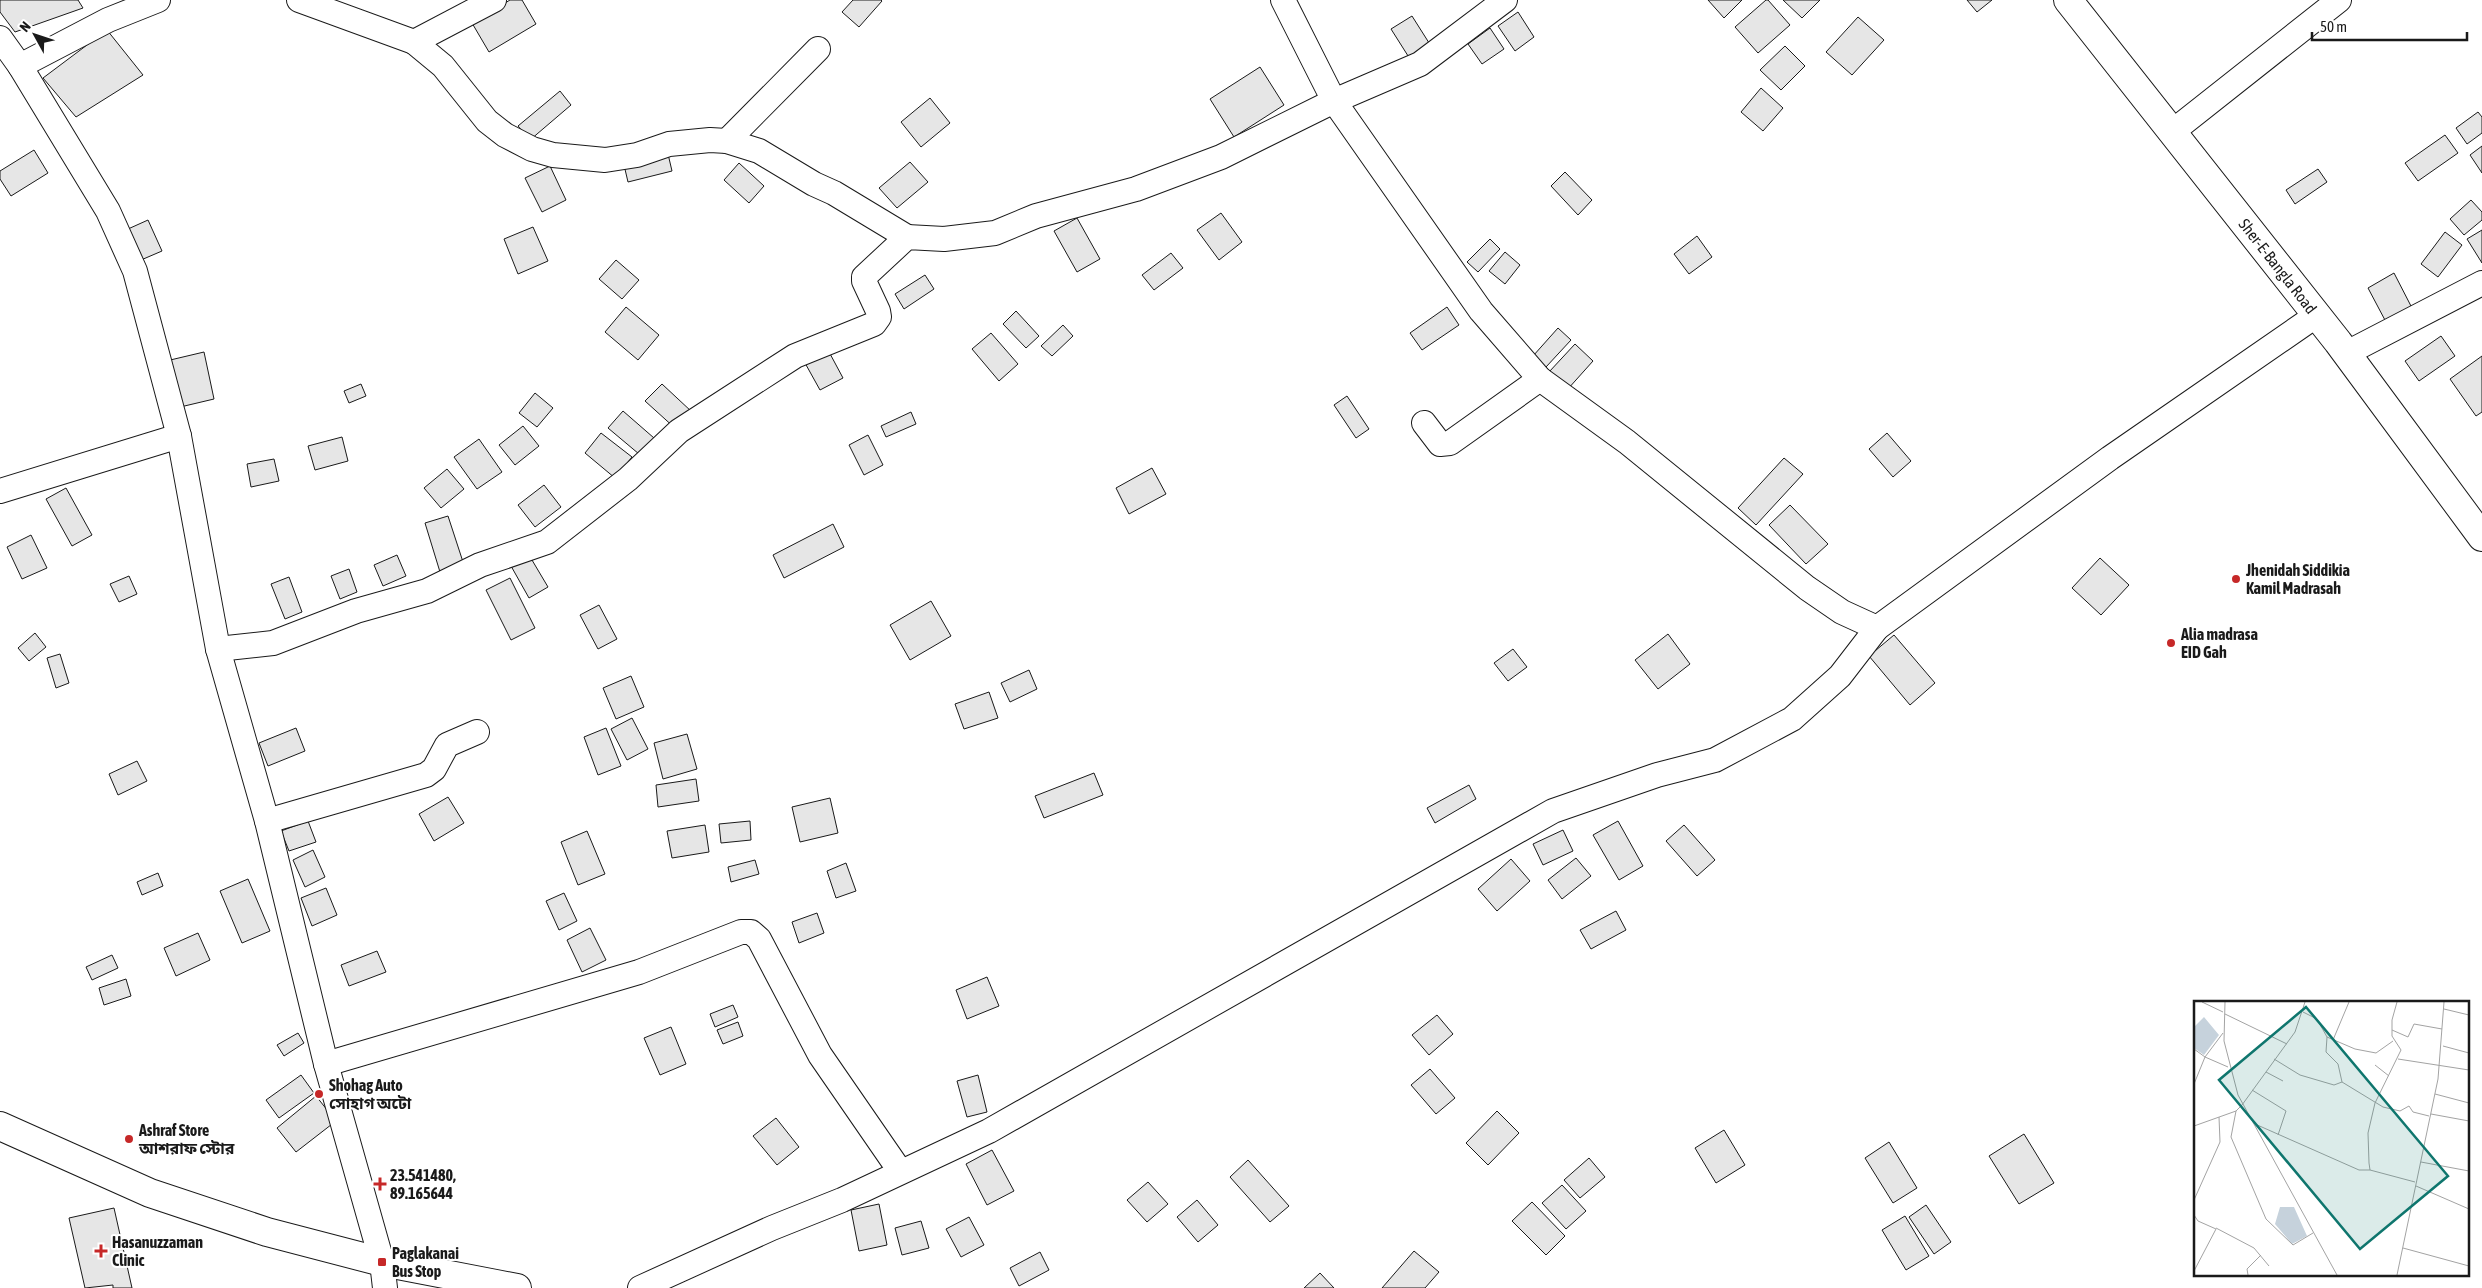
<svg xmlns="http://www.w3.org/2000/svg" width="2482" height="1288" font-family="'Asap Condensed','Noto Sans Bengali',sans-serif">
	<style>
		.building { fill: #e6e6e6; stroke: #1a1a1a }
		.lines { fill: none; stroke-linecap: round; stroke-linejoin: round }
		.minor-casing { stroke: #1a1a1a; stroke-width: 26 }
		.highway-casing { stroke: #1a1a1a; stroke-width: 30 }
		.minor { stroke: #fff; stroke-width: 24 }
		.highway { stroke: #fff; stroke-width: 28 }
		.poi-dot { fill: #c62828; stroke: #fff; stroke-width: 2 }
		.labels { text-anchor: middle; stroke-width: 4; stroke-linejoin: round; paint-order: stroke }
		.street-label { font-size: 16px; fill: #1a1a1a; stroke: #fff }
		.poi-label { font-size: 16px; font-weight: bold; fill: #1a1a1a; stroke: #fff; text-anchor: start }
		.inset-road { fill: none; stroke: #a3a3a3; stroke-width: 1 }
		.view { fill: #0f766e; fill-opacity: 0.15; stroke: #0f766e; stroke-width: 2.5 }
		.inset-edge { fill: none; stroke: #1a1a1a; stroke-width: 2.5 }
	</style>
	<rect width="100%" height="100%" fill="#fff"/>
	<g class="building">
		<path d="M0,0H78L83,8L15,32L0,12Z"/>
		<path d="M510,0H522L536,24L489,52L472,23Z"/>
		<path d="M853,0H881L882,1L859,27L842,12Z"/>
		<path d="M1708,0H1742L1724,18Z"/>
		<path d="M1766,0H1768L1790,25L1758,53L1735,27Z"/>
		<path d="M1783,0H1820L1802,18Z"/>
		<path d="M1967,0H1992L1977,12Z"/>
		<path d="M1518,12L1534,37L1515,51L1498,26Z"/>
		<path d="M1412,16L1431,46L1410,59L1391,29Z"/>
		<path d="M1858,17L1884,40L1852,75L1826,52Z"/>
		<path d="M1490,28L1504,49L1482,64L1468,44Z"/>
		<path d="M107,30L143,75L76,117L43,78Z"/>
		<path d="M1785,46L1805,66L1781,90L1760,70Z"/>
		<path d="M1260,67L1284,105L1234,137L1210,99Z"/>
		<path d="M1761,88L1783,108L1763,131L1741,112Z"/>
		<path d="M560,91L571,105L530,140L518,126Z"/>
		<path d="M930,98L950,123L921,147L901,122Z"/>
		<path d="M2478,112L2482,117V133L2467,144L2456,128Z"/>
		<path d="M2445,135L2458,153L2418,181L2405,163Z"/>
		<path d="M2482,146V173L2470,155Z"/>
		<path d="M34,150L48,173L11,196L0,179V171Z"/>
		<path d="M668,154L672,171L628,182L624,165Z"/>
		<path d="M910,162L928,182L897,208L879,188Z"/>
		<path d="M739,163L764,186L749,203L724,180Z"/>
		<path d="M550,166L566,200L542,212L525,178Z"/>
		<path d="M2318,169L2327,182L2295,204L2286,190Z"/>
		<path d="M1565,172L1592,200L1578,215L1551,186Z"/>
		<path d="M2471,200L2482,212V220L2464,235L2450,219Z"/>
		<path d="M1221,213L1242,242L1219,260L1197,230Z"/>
		<path d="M1077,218L1100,259L1077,272L1054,231Z"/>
		<path d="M148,220L162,251L141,260L128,229Z"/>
		<path d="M533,227L548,261L518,274L504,239Z"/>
		<path d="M2482,230V263L2467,239Z"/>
		<path d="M2445,232L2462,245L2438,277L2421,264Z"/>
		<path d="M1697,236L1712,257L1689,274L1674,254Z"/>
		<path d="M1490,239L1500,249L1478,272L1467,262Z"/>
		<path d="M1505,252L1520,265L1505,284L1489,271Z"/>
		<path d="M1171,253L1183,268L1154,290L1142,275Z"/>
		<path d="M616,260L639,280L622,299L599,279Z"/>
		<path d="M2394,273L2412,308L2386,322L2368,288Z"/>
		<path d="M925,275L934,289L904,309L895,294Z"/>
		<path d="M626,307L659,335L638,360L605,332Z"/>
		<path d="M1447,307L1459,325L1422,350L1410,333Z"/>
		<path d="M1016,311L1039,336L1026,348L1003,324Z"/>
		<path d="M1063,325L1073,336L1052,356L1041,346Z"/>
		<path d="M1558,328L1571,340L1546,367L1533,356Z"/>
		<path d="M991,333L1018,364L999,381L972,349Z"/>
		<path d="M2441,336L2455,356L2419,381L2405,361Z"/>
		<path d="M1575,344L1593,361L1567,390L1549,372Z"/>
		<path d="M828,350L843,378L820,390L805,363Z"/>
		<path d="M204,352L214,399L176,408L166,361Z"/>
		<path d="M2482,356V412L2476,416L2450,379Z"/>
		<path d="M361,384L366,396L349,403L344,391Z"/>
		<path d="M662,384L692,412L676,429L645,401Z"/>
		<path d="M535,393L553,408L537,427L519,413Z"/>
		<path d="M1347,396L1369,429L1356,438L1334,405Z"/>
		<path d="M623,411L654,438L639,454L608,428Z"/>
		<path d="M911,412L916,424L886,437L881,426Z"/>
		<path d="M523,426L539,446L515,465L499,445Z"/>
		<path d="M601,433L632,457L615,478L585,453Z"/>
		<path d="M1887,433L1911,461L1893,477L1869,449Z"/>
		<path d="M868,435L883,465L864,475L849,445Z"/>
		<path d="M342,437L348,461L315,470L308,446Z"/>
		<path d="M479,439L502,472L477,489L454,457Z"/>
		<path d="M1784,458L1803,474L1756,525L1738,508Z"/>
		<path d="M274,459L279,481L251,487L247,464Z"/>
		<path d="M1152,468L1166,494L1129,514L1116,488Z"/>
		<path d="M447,469L464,489L441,508L424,488Z"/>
		<path d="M544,485L561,507L535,527L518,505Z"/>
		<path d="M66,488L92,535L72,546L46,499Z"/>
		<path d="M1790,505L1828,544L1806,564L1769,525Z"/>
		<path d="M448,516L464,565L440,572L425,523Z"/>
		<path d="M833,524L844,547L784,578L773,555Z"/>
		<path d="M31,535L47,568L22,579L7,547Z"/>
		<path d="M397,555L406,576L383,586L374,565Z"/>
		<path d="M529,555L548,587L529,598L511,566Z"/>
		<path d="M2100,558L2129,585L2101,615L2072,588Z"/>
		<path d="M349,569L357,592L340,599L331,576Z"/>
		<path d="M129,576L137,594L119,602L110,584Z"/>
		<path d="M289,577L302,612L285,619L271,584Z"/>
		<path d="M510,578L535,628L511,640L486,590Z"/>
		<path d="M931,601L951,636L910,660L890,625Z"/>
		<path d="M599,605L617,639L598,649L580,615Z"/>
		<path d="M35,633L46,647L29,661L18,648Z"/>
		<path d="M1668,634L1690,664L1658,689L1635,660Z"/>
		<path d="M1894,635L1935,683L1910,705L1869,656Z"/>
		<path d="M1513,649L1527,667L1508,681L1494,663Z"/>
		<path d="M60,654L69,683L56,688L47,658Z"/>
		<path d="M1029,670L1037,689L1010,702L1001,683Z"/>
		<path d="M631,676L644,707L616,719L603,688Z"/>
		<path d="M989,692L998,718L964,729L955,704Z"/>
		<path d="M632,718L648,749L627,760L611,729Z"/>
		<path d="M296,728L305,751L268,766L259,743Z"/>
		<path d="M606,728L621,766L598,775L584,737Z"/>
		<path d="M687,734L697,769L663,779L654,743Z"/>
		<path d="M137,761L147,781L118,795L109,774Z"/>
		<path d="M1094,773L1103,795L1044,818L1035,796Z"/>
		<path d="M696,779L699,801L658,807L656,785Z"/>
		<path d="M1469,785L1476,799L1435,823L1427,808Z"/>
		<path d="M448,797L464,823L434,841L419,814Z"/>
		<path d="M830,798L838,833L800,842L792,807Z"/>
		<path d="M308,821L316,842L289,851L281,831Z"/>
		<path d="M750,821L751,840L721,843L719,824Z"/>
		<path d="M1618,821L1643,866L1619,880L1593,835Z"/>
		<path d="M705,825L709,852L672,858L667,831Z"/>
		<path d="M1684,825L1715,860L1697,876L1666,841Z"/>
		<path d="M1563,830L1573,851L1543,865L1533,844Z"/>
		<path d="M587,831L605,874L578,885L561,842Z"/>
		<path d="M313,850L325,877L305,887L293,860Z"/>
		<path d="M1576,858L1591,876L1562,899L1548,880Z"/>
		<path d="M1511,859L1530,881L1497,911L1478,889Z"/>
		<path d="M755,860L759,874L731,882L728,867Z"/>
		<path d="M846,863L856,891L836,898L827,871Z"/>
		<path d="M158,873L163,886L142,895L137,882Z"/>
		<path d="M248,879L270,931L242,943L220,891Z"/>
		<path d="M326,888L337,915L312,926L301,898Z"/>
		<path d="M564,893L577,921L559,930L546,901Z"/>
		<path d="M1616,911L1626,930L1591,949L1580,930Z"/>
		<path d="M817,913L824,933L799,943L792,922Z"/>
		<path d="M590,928L606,960L582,972L567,940Z"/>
		<path d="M198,933L210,960L176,976L164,948Z"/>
		<path d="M377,951L386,972L349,986L341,965Z"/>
		<path d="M112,955L118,968L92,980L86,967Z"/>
		<path d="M987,977L999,1006L967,1019L956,990Z"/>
		<path d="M126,979L131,996L104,1005L99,988Z"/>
		<path d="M733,1005L738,1017L715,1027L710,1014Z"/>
		<path d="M1437,1015L1453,1034L1429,1055L1412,1035Z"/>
		<path d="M738,1022L743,1036L723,1044L717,1030Z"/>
		<path d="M671,1027L686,1064L660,1075L644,1038Z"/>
		<path d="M298,1033L304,1043L284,1056L277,1045Z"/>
		<path d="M1430,1069L1455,1098L1436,1114L1411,1085Z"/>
		<path d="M301,1075L314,1093L279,1118L266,1100Z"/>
		<path d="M978,1075L987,1112L967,1117L957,1081Z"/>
		<path d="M316,1096L336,1121L296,1152L277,1128Z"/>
		<path d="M1497,1111L1519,1133L1488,1165L1466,1143Z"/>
		<path d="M776,1118L799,1147L777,1165L753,1136Z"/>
		<path d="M1724,1130L1745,1165L1716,1183L1695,1148Z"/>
		<path d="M2024,1134L2054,1183L2019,1204L1989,1156Z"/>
		<path d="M1889,1142L1917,1188L1893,1203L1865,1158Z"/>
		<path d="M992,1150L1014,1191L987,1205L966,1164Z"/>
		<path d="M1589,1158L1605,1177L1580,1198L1564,1180Z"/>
		<path d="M1248,1160L1289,1206L1270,1222L1230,1177Z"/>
		<path d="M1148,1182L1168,1204L1147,1222L1127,1200Z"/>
		<path d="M1562,1185L1586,1211L1566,1229L1542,1203Z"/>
		<path d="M1197,1200L1218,1225L1198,1242L1177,1217Z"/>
		<path d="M1532,1202L1565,1236L1546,1255L1512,1221Z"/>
		<path d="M879,1204L887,1245L859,1251L851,1210Z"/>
		<path d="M1926,1205L1951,1242L1934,1254L1909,1217Z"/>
		<path d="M114,1208L132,1288H113V1285L85,1288L69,1218Z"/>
		<path d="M1905,1216L1929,1256L1906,1270L1882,1230Z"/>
		<path d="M969,1217L984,1245L961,1257L946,1229Z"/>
		<path d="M921,1221L929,1248L902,1255L895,1228Z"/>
		<path d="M1414,1251L1439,1272L1425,1288H1382Z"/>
		<path d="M1040,1252L1049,1270L1019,1286L1010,1268Z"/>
		<path d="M1320,1273L1334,1288H1304Z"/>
	</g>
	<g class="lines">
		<defs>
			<g id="minor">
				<path d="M299,0L414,42L494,0"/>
				<path d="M1283,0L1334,101L1481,311L1540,379L1627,442L1807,588L1842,612L1877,628L2110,458L2317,315"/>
				<path d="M0,38L20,66L108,211L135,271L179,436L218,649L267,821L326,1064L382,1262L385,1288"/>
				<path d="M414,42L443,66L487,121L505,135L532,149L553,155L605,160L637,155L669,144L710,140L727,141L759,151L814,184L834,193L907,237"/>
				<path d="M20,66L108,20L158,0"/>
				<path d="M2172,132L2339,0"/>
				<path d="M727,141L818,49"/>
				<path d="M2347,353L2482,283"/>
				<path d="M1424,423L1440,444L1450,443L1540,379"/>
				<path d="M0,491L179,436"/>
				<path d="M218,649L273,643L356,611L427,591L480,565L547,542L628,479L679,431L795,356L874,324L879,317L878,311L864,281V277L907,237L944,239L995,233L1036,216L1136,189L1221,157L1334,101L1420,64L1505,0"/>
				<path d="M267,821L426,775L434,769L447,745L477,732"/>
				<path d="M326,1064L639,972L741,932H751L759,939L820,1055L900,1171"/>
				<path d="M640,1288L772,1228L842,1200L989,1131L1553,811L1657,775L1715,760L1792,719L1840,676L1877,628"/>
			</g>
			<g id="highway">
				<path d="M2068,0L2338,342L2482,537"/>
				<path d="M0,1126L150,1193L267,1232L382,1262L517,1288"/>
			</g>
		</defs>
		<use href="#minor" class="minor-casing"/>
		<use href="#highway" class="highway-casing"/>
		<use href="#minor" class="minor"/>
		<use href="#highway" class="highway"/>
	</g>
	<g class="poi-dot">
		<circle cx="2236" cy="579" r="5"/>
		<circle cx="2171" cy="643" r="5"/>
		<circle cx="319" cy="1094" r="5"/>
		<circle cx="129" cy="1139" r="5"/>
		<path d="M377.5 1176.5h5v5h5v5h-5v5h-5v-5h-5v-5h5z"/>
		<path d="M98.5 1243.5h5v5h5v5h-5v5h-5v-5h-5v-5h5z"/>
		<rect x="377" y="1257" width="10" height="10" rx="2.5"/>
	</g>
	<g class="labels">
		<g class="street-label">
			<text transform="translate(2278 266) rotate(52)" y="6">Sher-E-Bangla Road</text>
		</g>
		<g class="poi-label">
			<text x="2246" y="576">Jhenidah Siddikia<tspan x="2246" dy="18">Kamil Madrasah</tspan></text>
			<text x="2181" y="640">Alia madrasa<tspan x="2181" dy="18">EID Gah</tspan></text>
			<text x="329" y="1091">Shohag Auto<tspan x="329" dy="18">সোহাগ অটো</tspan></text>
			<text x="139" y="1136">Ashraf Store<tspan x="139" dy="18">আশরাফ স্টোর</tspan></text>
			<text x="390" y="1181">23.541480,<tspan x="390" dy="18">89.165644</tspan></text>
			<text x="112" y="1248">Hasanuzzaman<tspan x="112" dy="18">Clinic</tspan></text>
			<text x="392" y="1259">Paglakanai<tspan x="392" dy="18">Bus Stop</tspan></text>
		</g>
	</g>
	<g transform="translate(2194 1001)">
		<rect width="275" height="275" fill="#fff"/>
		<path d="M10,16L25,34L10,54L0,47V26ZM86,206H100L113,235L98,243L81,223Z" fill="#c6d2dc"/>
		<path class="inset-road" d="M8,1L29,11M31,1L30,40L44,94L143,274M203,1L198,19V35L207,49L181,102L174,132L175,162L176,169L221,181M250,8L275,14M109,11L123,18L133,36L161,48L182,52L199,40M31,13L93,43M198,29L214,36L220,23L248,28M29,32L11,56L34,66M133,36L132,51L144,63L148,81M139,39L155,1M249,45L275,52M0,48L11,56L0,83M80,58L106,74L140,84L148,81L189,106L206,110L215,105L219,111L235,115M204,58L275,69M181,64L195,75M72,71L89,80M58,89L92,110L84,134M241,93L275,102M42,110L37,136L72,218L99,244L119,232M237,113L275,120M61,123L165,169H176M0,125L42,110L48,104L101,31L111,1M227,161L275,170M222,185L275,208M0,199L26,141L25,116M0,214L4,220L22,228L0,270M22,227L60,247L75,265M209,247L275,265M54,274L53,268L67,254M203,274L244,78L250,1"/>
		<path class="view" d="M112,6L254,175L166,248L25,79Z"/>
		<rect width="275" height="275" class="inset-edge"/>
	</g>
	<g transform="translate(35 35) rotate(310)" stroke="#ffffff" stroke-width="4" paint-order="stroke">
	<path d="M0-4L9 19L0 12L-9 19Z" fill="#1a1a1a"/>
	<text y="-8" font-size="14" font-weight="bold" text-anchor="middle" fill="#1a1a1a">N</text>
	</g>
	<path d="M2312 32v8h155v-8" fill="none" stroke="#1a1a1a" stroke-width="2.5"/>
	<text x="2320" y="32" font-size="15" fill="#1a1a1a" stroke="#ffffff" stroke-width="4" paint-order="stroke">50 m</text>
</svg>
